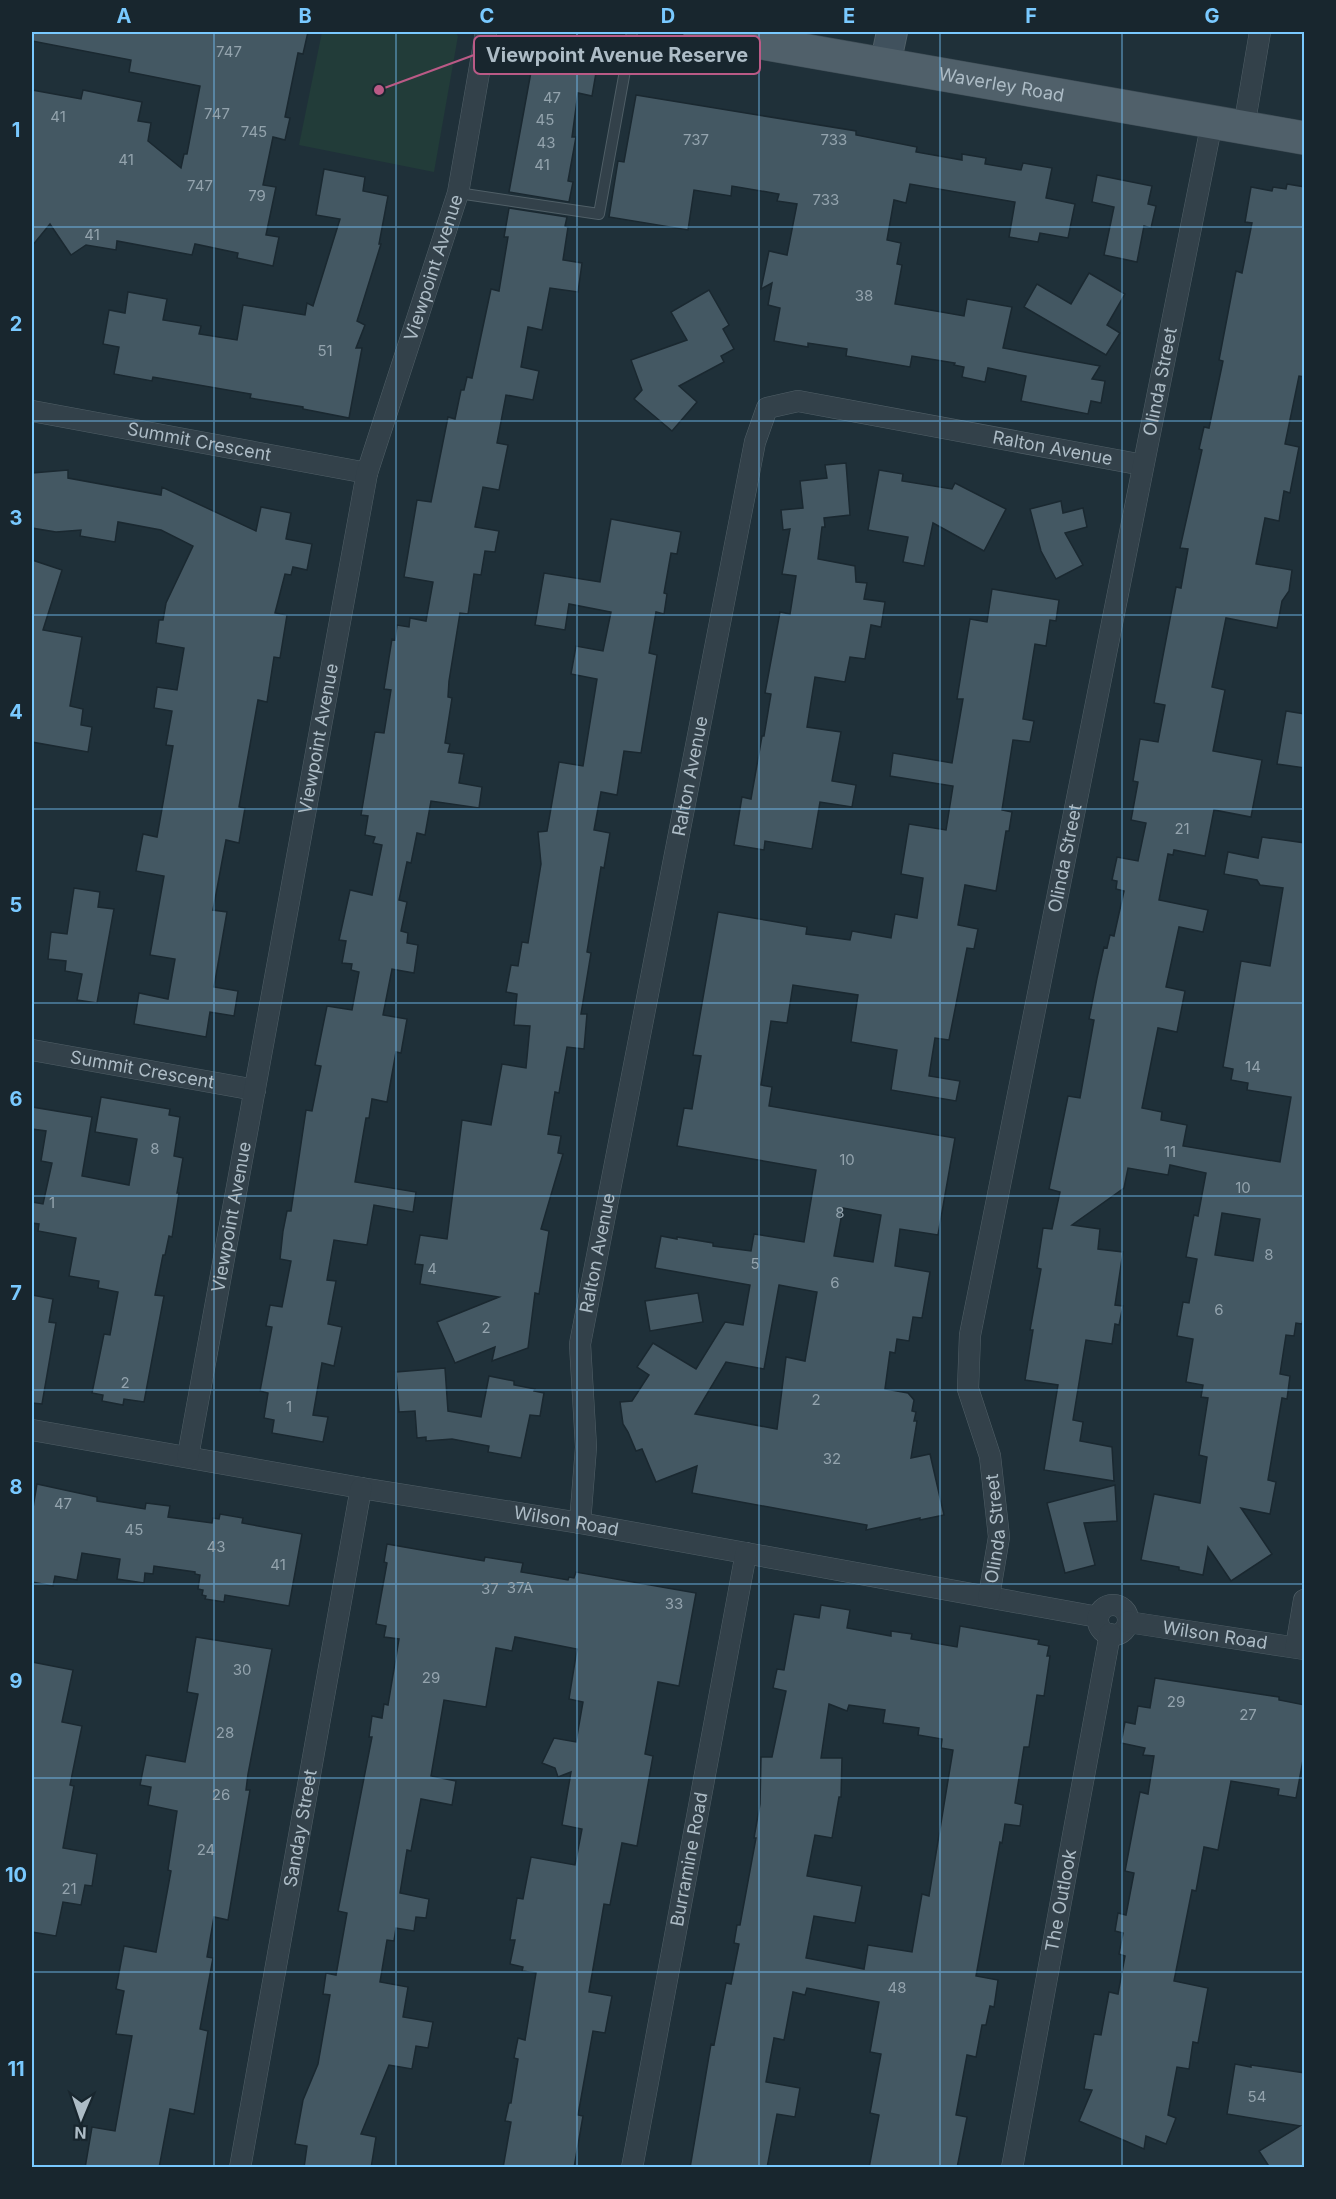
<svg xmlns="http://www.w3.org/2000/svg" width="1336" height="2199" font-family="Inter,sans-serif">
	<style>
		.green { fill: #223c39 }
		.building { fill: #445863; stroke: #1a2830; stroke-width: 1.5; fill-rule: evenodd }
		.lines { fill: none; stroke-linecap: round; stroke-linejoin: round }
		.lane-casing { stroke: #505f67; stroke-width: 12 }
		.street-casing { stroke: #505f67; stroke-width: 22 }
		.secondary-casing { stroke: #505f67; stroke-width: 32 }
		.primary-casing { stroke: #3f4d56; stroke-width: 34 }
		.lane { stroke: #33414a; stroke-width: 10 }
		.street { stroke: #33414a; stroke-width: 21 }
		.secondary { stroke: #40515d; stroke-width: 30 }
		.primary { stroke: #50606a; stroke-width: 33 }
		.grid { fill: none; stroke: #79c9ff; stroke-width: 1.5; stroke-opacity: 0.55 }
		.labels { text-anchor: middle; stroke-width: 4.5; stroke-linejoin: round; paint-order: stroke }
		.number-label { font-size: 15px; fill: #93a3ad }
		.street-label { font-size: 18px; fill: #adbcc6; stroke: #18262e }
		.leader { fill: none; stroke: #ba5a86; stroke-width: 2 }
		.callout-dot { fill: #ba5a86; stroke: #18262e; stroke-width: 2 }
		.callout { fill: #18262e; stroke: #ba5a86; stroke-width: 2 }
		.callout-label { font-size: 20px; text-anchor: middle; font-weight: bold; fill: #adbcc6 }
		.neatline { fill: none; stroke: #79c9ff; stroke-width: 2 }
		.grid-label { font-size: 20px; text-anchor: middle; font-weight: bold; fill: #79c9ff }
	</style>
	<rect width="100%" height="100%" fill="#1f3039"/>
	<path class="green" d="M322,32H455L458,36L434,172L299,145Z"/>
	<g class="building">
		<path d="M33,32H308L303,54L298,53L285,117L290,118L285,140L273,137L263,185L276,187L266,235L279,237L273,266L237,258L238,253L195,244L192,255L117,241L116,250L86,245L71,255L50,224L32,246V90L81,99L83,90L142,102L138,121L151,123L148,141L181,168L184,154H187L200,86L129,72L131,60L32,41Z"/>
		<path d="M533,61L596,73L592,96L578,93L572,137H576L568,181L573,182L569,202L509,192Z"/>
		<path d="M636,95L856,131V135L917,147L916,152L962,160V154L986,158L985,164L1021,170L1023,163L1052,168L1046,198L1075,204L1068,238L1040,233L1038,242L1009,237L1015,202L910,184L906,203L894,200L887,240L901,243L897,264L902,265L895,304L964,316L967,299L1012,307L1003,348L1100,366L1092,379L1105,381L1101,403L1091,401L1088,414L1021,401L1026,376L988,368L985,382L962,377L964,367L954,365L955,363L912,356L910,367L846,356L847,349L808,343V347L774,341L780,308L768,305L772,283L761,289L769,251L787,255L797,204L777,201L779,194L732,186L731,196L694,190L688,230L609,217L618,161L624,162Z"/>
		<path d="M324,169L365,177L363,191L388,196L379,244H381L357,321L365,325L356,348H362L349,418L303,409V407L250,398L251,394L153,377L152,381L114,374L119,347L103,344L109,310L125,313L128,292L167,299L163,320L201,326L199,334L237,340L243,305L305,315L307,303L313,306L340,219L316,215Z"/>
		<path d="M1097,175L1152,186L1148,204L1156,206L1151,228L1144,226L1137,262L1104,255L1114,207L1092,202Z"/>
		<path d="M1287,184L1305,187V377L1299,376L1285,444L1299,447L1290,493L1284,491L1279,521L1265,518L1256,564L1292,570L1289,591L1282,601L1277,628L1226,618L1212,687L1225,690L1213,751L1262,760L1251,817L1214,810L1205,856L1174,850L1173,855L1168,854L1159,900L1208,910L1203,932L1179,927L1166,987L1185,991L1177,1032L1158,1028L1142,1108L1162,1112L1161,1120L1187,1125L1183,1146L1280,1162L1291,1097L1247,1090L1248,1083L1231,1080L1233,1069L1223,1067L1241,961L1270,966L1283,888L1260,885L1257,880L1224,874L1228,852L1258,858L1262,837L1305,843V1311L1302,1324L1296,1323L1294,1336L1286,1335L1280,1374L1290,1376L1287,1399L1282,1398L1268,1480L1276,1482L1270,1514L1241,1508L1272,1554L1231,1581L1208,1547L1203,1575L1179,1570V1567L1141,1560L1154,1494L1200,1503L1207,1457L1199,1455L1208,1398L1201,1397L1203,1385L1186,1382L1193,1339L1177,1336L1183,1302L1189,1303L1197,1259L1186,1257L1194,1215L1198,1216L1206,1173L1170,1165L1168,1175L1128,1168L1124,1188L1072,1225L1100,1229L1098,1249L1123,1252L1115,1305L1123,1306L1119,1325L1115,1324L1112,1344L1086,1340L1073,1420L1083,1422L1080,1441L1112,1447L1114,1481L1044,1470L1058,1385L1025,1380L1033,1330H1030L1041,1269L1037,1268L1043,1228L1052,1229L1060,1192L1049,1189L1068,1096L1080,1098L1094,1020L1089,1019L1097,978L1104,947L1107,948L1110,935L1114,936L1124,891L1116,889L1117,881L1112,880L1117,857L1138,861L1146,823L1131,820L1138,782L1133,781L1140,739L1158,742L1165,705L1154,703L1176,587L1181,588L1188,549L1180,548L1202,450L1199,449L1204,427L1209,428L1223,361L1219,360L1236,271L1242,273L1252,223L1245,222L1251,187L1272,191L1273,187L1286,189ZM1222,1213L1260,1219L1253,1261L1215,1255Z"/>
		<path d="M509,208L567,217L565,226L568,227L563,260L582,263L578,292L550,288L542,330L528,327L521,367L539,371L533,400L506,395L497,443L508,445L499,490L483,487L475,527L499,531L495,552L485,551L481,575L474,574L468,614L460,613L449,681L448,697L452,698L445,743L450,744L448,752L464,754L459,783L482,787L479,808L431,801L425,835L417,833L411,863L407,862L399,900L407,902L401,931L408,933L407,943L418,945L414,973L392,969L383,1015L407,1019L401,1053L396,1052L387,1102L372,1099L369,1118H366L355,1182L416,1192L413,1212L374,1205L367,1245L334,1240L327,1280L336,1281L328,1324L342,1327L334,1366L322,1363L313,1415L328,1417L323,1442L272,1433L274,1420L264,1418L268,1393L260,1391L272,1327L266,1326L270,1305L282,1307L291,1261L280,1259L283,1231L287,1211H291L306,1110L312,1111L321,1066L315,1065L327,1006L352,1010L359,972L351,970L352,964L342,963L346,941L339,940L350,890L372,895L382,845L373,843L375,837L365,835L368,816L361,815L375,732L384,733L391,690L384,689L392,639L395,640L397,625L409,627L410,618L426,621L433,582L404,577L417,500L431,502L448,417L455,419L461,390H464L467,377L472,378L491,289L499,291L508,237H504Z"/>
		<path d="M1089,273L1125,294L1107,325L1120,333L1106,355L1024,307L1037,284L1071,304Z"/>
		<path d="M709,290L729,325L723,329L734,349L721,356L724,362L679,386L697,402L672,431L634,399L642,390L631,360L687,340L671,312Z"/>
		<path d="M846,463L850,515L824,518L825,527H822L818,559L855,566L856,582L867,583L864,599L885,602L881,627L871,625L865,659L850,657L845,682L815,677L807,727L841,732L832,781L856,785L852,807L820,802L812,849L765,841L764,850L734,845L742,797L751,799L762,736H764L771,694L765,693L780,612L790,614L796,576L782,574L790,529L783,530L781,510L803,508L800,481L827,478L825,465Z"/>
		<path d="M68,470V478L161,495L162,487L256,531L261,507L291,513L286,539L312,544L307,570L293,567L291,575L285,574L275,613L287,615L280,658L274,657L267,702L258,700L239,807L245,808L239,843L226,840L213,910L227,912L214,987L238,991L234,1016L210,1012L206,1037L134,1024L139,993L168,999L175,959L150,955L164,876L136,871L143,834L157,837L173,746L166,745L172,711L154,708L157,687L177,690L184,648L156,643L159,620H163L166,603L193,546L161,530L118,522L115,542L80,536L81,530L56,532L32,528V473Z"/>
		<path d="M879,470L903,474L902,481L952,489L955,483L1006,509L984,551L933,523L924,566L903,562L908,537L868,530Z"/>
		<path d="M1061,501L1063,513L1083,508L1087,527L1065,533L1083,565L1056,579L1041,551L1030,509Z"/>
		<path d="M611,519L681,532L677,554L671,553L664,593L667,594L664,614L656,612L649,653L657,655L641,753L624,751L617,795L601,792L594,830L610,833L604,868L601,867L587,952L591,953L581,1014H587L584,1049L567,1047L559,1093L555,1092L548,1134L561,1136L558,1153L563,1154L541,1229L549,1231L539,1294L535,1293L528,1348L492,1361L495,1347L455,1363L437,1322L499,1297L420,1284L423,1265L415,1264L420,1235L447,1239L462,1120L491,1125L502,1064L526,1068L530,1026L514,1025L517,994L506,992L511,965L518,966L522,942L528,943L541,864L538,832L547,831L559,762L583,766L597,679L571,674L576,646L603,651L611,612L569,604L565,630L535,625L544,573L600,582Z"/>
		<path d="M32,560L62,570L43,630L82,637L70,706L83,709L81,725L92,727L88,752L32,742Z"/>
		<path d="M992,589L1059,600L1056,621L1050,620L1046,646L1035,644L1023,719L1034,721L1030,742L1013,740L1002,810L1012,812L1009,831H1006L996,891L965,885L958,925L978,929L974,949L967,948L949,1040L935,1038L929,1076L960,1081L956,1101L891,1090L897,1050L851,1042L858,995L793,985L787,1023L771,1021L761,1085L772,1087L769,1106L955,1138L938,1235L900,1229L895,1266L930,1272L922,1318L913,1317L909,1341L897,1339L895,1353L890,1352L885,1389L908,1393L914,1400L912,1411L916,1412L914,1421H917L911,1458L930,1454L944,1515L920,1520V1518L866,1530L867,1525L692,1493L697,1466L656,1482L642,1449L636,1451L628,1432L623,1424L620,1402L632,1401L649,1375L637,1367L653,1343L696,1369L725,1322L743,1325L750,1285L655,1268L661,1236L677,1239V1237L713,1243V1246L751,1251L754,1234L804,1242L816,1170L677,1146L684,1108L692,1109L701,1056L693,1055L718,912L807,927L806,934L850,940L852,931L891,938L895,914L917,918L923,878L901,874L909,824L946,830L953,786L890,776L893,753L952,763L963,699H957L970,619L987,622ZM843,1208L881,1215L873,1262L834,1256ZM779,1285L817,1292L805,1361L786,1357L777,1429L695,1414L726,1362L764,1369Z"/>
		<path d="M1286,711L1305,714V768L1277,764Z"/>
		<path d="M74,888L100,892L98,907L114,909L97,1003L77,1000L82,974L65,971L66,961L48,959L51,932L67,934Z"/>
		<path d="M101,1097L170,1109L169,1115L180,1117L174,1156L183,1158L177,1193H179L172,1237L169,1236L165,1255H163L155,1295L164,1296L144,1402L124,1399L123,1405L102,1401L103,1395L92,1393L104,1334L110,1335L118,1292L98,1288L99,1281L69,1276L76,1238L38,1231L39,1224L32,1223V1202L43,1204L52,1163L41,1161L46,1131L32,1129V1107L92,1117L82,1176L129,1185L137,1139L95,1132Z"/>
		<path d="M698,1293L703,1322L650,1331L645,1301Z"/>
		<path d="M32,1295L53,1299L49,1322L56,1323L42,1404L32,1403Z"/>
		<path d="M445,1368L448,1411L481,1417L489,1376L514,1381V1385L535,1389L534,1391L544,1393L540,1416L530,1415L521,1458L488,1452L489,1446L452,1439L426,1441V1437L417,1438L415,1411L399,1412L396,1372Z"/>
		<path d="M37,1484L97,1497V1501L145,1509L146,1503L170,1506L168,1517L212,1523L213,1518L219,1519L220,1514L243,1518L242,1523L302,1534L289,1606L225,1595L224,1602L205,1599L206,1596L202,1595L203,1590L198,1589L200,1575L195,1574V1572L154,1566L153,1574L145,1573L144,1583L117,1579L120,1559L82,1553L77,1580L55,1576L53,1586L32,1582V1514Z"/>
		<path d="M1115,1485L1117,1521L1084,1523L1095,1565L1065,1573L1047,1503Z"/>
		<path d="M387,1544L484,1561L485,1557L523,1563L521,1572L568,1580L569,1577L574,1578L576,1572L696,1593L679,1686L658,1682L645,1754L653,1756L637,1846L622,1843L610,1905L604,1904L589,1992L612,1996L605,2033L593,2031L578,2115L583,2116L574,2168H503L511,2122L505,2121L509,2103H511L518,2059L514,2058L518,2038L525,2040L536,1973L522,1971L523,1967L510,1964L515,1940H510L517,1898L523,1899L531,1857L575,1865L582,1829L562,1825L571,1772L558,1777L555,1768L542,1763L554,1738L576,1742L583,1702L569,1699L577,1649L515,1637L512,1651L496,1648L486,1707L444,1700L431,1776L456,1781L452,1805L421,1799L411,1851L407,1850L400,1893L429,1899L426,1918L416,1917L414,1931L396,1928L394,1941L387,1940L380,1982L408,1987L403,2017L433,2022L428,2048L416,2046L412,2069L389,2065L361,2134L376,2137L371,2168H304L307,2146L295,2144L303,2100L318,2064L330,1995L323,1994L326,1973L336,1975L347,1913L338,1911L372,1737H369L372,1716L382,1718L384,1704L388,1705L399,1639L384,1637L386,1626L376,1624L387,1563L384,1562Z"/>
		<path d="M821,1605L850,1610L847,1628L891,1636V1631L912,1634L911,1639L957,1647L960,1626L1039,1640L1038,1644L1049,1646L1047,1656H1050L1044,1696L1037,1695L1029,1747H1024L1015,1803L1023,1805L1020,1826L1005,1824L1002,1843L1000,1842L976,1976L998,1980L994,2007L990,2006L986,2025H982L976,2057L967,2055L956,2115L967,2117L957,2168H869L879,2115L870,2113L881,2054L870,2052L879,2002L807,1988L805,1995L793,1992L784,2040L774,2038L766,2082L800,2088L795,2117L777,2114L767,2168H690L711,2044L714,2045L726,1983L731,1984L739,1944L734,1943L737,1925H740L756,1838H754L760,1804L761,1757H772L786,1691L773,1688L777,1669L784,1670L794,1614L819,1618ZM829,1704L847,1711L849,1705L885,1710L883,1723L919,1728L918,1735L942,1739L941,1748L953,1750L929,1896L922,1894L912,1952L868,1945L864,1969L806,1958L814,1916L855,1923L862,1886L807,1876L815,1835L832,1838L839,1797H841L842,1758H821Z"/>
		<path d="M196,1637L272,1649L248,1774L246,1790H250L228,1920L214,1917L207,1957L213,1958L200,2029L208,2031L194,2114L170,2109L159,2168H85L92,2127L115,2131L132,2036L116,2034L124,1991L116,1989L124,1946L156,1952L171,1871L168,1870L177,1811L148,1805L151,1787L140,1785L146,1755L185,1762L198,1694L187,1692Z"/>
		<path d="M32,1662L73,1670L62,1722L82,1726L70,1785L74,1786L63,1848L97,1854L92,1886L85,1885L81,1905L63,1902L56,1936L32,1932Z"/>
		<path d="M1155,1678L1279,1697V1700L1305,1705V1760H1303L1296,1798L1278,1795L1279,1789L1231,1781L1218,1850L1204,1847L1196,1891L1192,1890L1174,1981L1208,1988L1198,2043L1193,2042L1189,2069L1177,2067L1168,2115L1176,2118L1166,2144L1146,2136L1144,2149L1079,2121L1092,2090L1084,2089L1094,2034L1101,2035L1109,1992L1118,1994L1125,1956L1119,1954L1123,1933L1115,1931L1118,1913L1126,1915L1134,1873L1125,1871L1140,1792L1148,1794L1154,1756L1143,1755L1145,1748L1121,1743L1125,1722L1135,1724L1138,1706L1150,1708Z"/>
		<path d="M1235,2064L1251,2067V2065L1305,2073V2168H1270L1259,2151L1300,2126L1227,2114Z"/>
	</g>
	<g class="lines">
		<defs>
			<path id="lane" d="M458,193L599,214L632,32"/>
			<g id="street">
				<path d="M1244,127L1260,32"/>
				<path id="s1" d="M32,411L367,473"/>
				<path id="s2" d="M32,1050L255,1090"/>
				<path id="s3" d="M32,1430L361,1488L580,1523L1098,1617"/>
				<path id="s4" d="M188,1456L367,473L458,193L486,32"/>
				<path id="s5" d="M580,1523L586,1447L580,1344L755,442L767,408L798,401L1143,465"/>
				<path id="s6" d="M989,1596L999,1537L990,1456L968,1389L970,1335L1212,122"/>
				<circle cx="1113" cy="1620" r="15"/>
				<path id="s7" d="M1128,1622L1304,1649"/>
				<path d="M1296,1647L1304,1600"/>
				<path id="s8" d="M240,2168L361,1488"/>
				<path id="s9" d="M632,2168L746,1553"/>
				<path id="s10" d="M1012,2168L1110,1634"/>
			</g>
			<path id="secondary" d="M885,65L892,32"/>
			<g id="primary">
				<path id="s11" d="M700,32L1304,138"/>
			</g>
		</defs>
		<use href="#lane" class="lane-casing"/>
		<use href="#street" class="street-casing"/>
		<use href="#secondary" class="secondary-casing"/>
		<use href="#primary" class="primary-casing"/>
		<use href="#lane" class="lane"/>
		<use href="#street" class="street"/>
		<use href="#secondary" class="secondary"/>
		<use href="#primary" class="primary"/>
	</g>
	<path class="grid" d="M214,32V2168M396,32V2168M577,32V2168M759,32V2168M940,32V2168M1122,32V2168M32,227H1304M32,421H1304M32,615H1304M32,809H1304M32,1003H1304M32,1196H1304M32,1390H1304M32,1584H1304M32,1778H1304M32,1972H1304"/>
	<g class="labels">
		<g class="number-label">
			<text x="229" y="57">747</text>
			<text x="552" y="103">47</text>
			<text x="217" y="119">747</text>
			<text x="58" y="122">41</text>
			<text x="545" y="125">45</text>
			<text x="254" y="137">745</text>
			<text x="696" y="145">737</text>
			<text x="834" y="145">733</text>
			<text x="546" y="148">43</text>
			<text x="126" y="165">41</text>
			<text x="542" y="170">41</text>
			<text x="200" y="191">747</text>
			<text x="257" y="201">79</text>
			<text x="826" y="205">733</text>
			<text x="92" y="240">41</text>
			<text x="864" y="301">38</text>
			<text x="325" y="356">51</text>
			<text x="1182" y="834">21</text>
			<text x="1253" y="1072">14</text>
			<text x="155" y="1154">8</text>
			<text x="1170" y="1157">11</text>
			<text x="847" y="1165">10</text>
			<text x="1243" y="1193">10</text>
			<text x="52" y="1208">1</text>
			<text x="840" y="1218">8</text>
			<text x="1269" y="1260">8</text>
			<text x="755" y="1269">5</text>
			<text x="432" y="1274">4</text>
			<text x="835" y="1288">6</text>
			<text x="1219" y="1315">6</text>
			<text x="486" y="1333">2</text>
			<text x="125" y="1388">2</text>
			<text x="816" y="1405">2</text>
			<text x="289" y="1412">1</text>
			<text x="832" y="1464">32</text>
			<text x="63" y="1509">47</text>
			<text x="134" y="1535">45</text>
			<text x="216" y="1552">43</text>
			<text x="278" y="1570">41</text>
			<text x="520" y="1593">37A</text>
			<text x="490" y="1594">37</text>
			<text x="674" y="1609">33</text>
			<text x="242" y="1675">30</text>
			<text x="431" y="1683">29</text>
			<text x="1176" y="1707">29</text>
			<text x="1248" y="1720">27</text>
			<text x="225" y="1738">28</text>
			<text x="221" y="1800">26</text>
			<text x="206" y="1855">24</text>
			<text x="69" y="1894">21</text>
			<text x="897" y="1993">48</text>
			<text x="1257" y="2102">54</text>
		</g>
		<g class="street-label">
			<text dy="6" stroke="none"><textPath href="#s11" startOffset="306">Waverley Road</textPath></text>
			<text dy="6" stroke="none"><textPath href="#s4" startOffset="1215">Viewpoint Avenue</textPath></text>
			<text dy="6" stroke="none"><textPath href="#s6" startOffset="1238">Olinda Street</textPath></text>
			<text dy="6" stroke="none"><textPath href="#s1" startOffset="170">Summit Crescent</textPath></text>
			<text dy="6" stroke="none"><textPath href="#s5" startOffset="1425">Ralton Avenue</textPath></text>
			<text dy="6" stroke="none"><textPath href="#s4" startOffset="729">Viewpoint Avenue</textPath></text>
			<text dy="6" stroke="none"><textPath href="#s5" startOffset="758">Ralton Avenue</textPath></text>
			<text dy="6" stroke="none"><textPath href="#s6" startOffset="752">Olinda Street</textPath></text>
			<text dy="6" stroke="none"><textPath href="#s2" startOffset="112">Summit Crescent</textPath></text>
			<text dy="6" stroke="none"><textPath href="#s4" startOffset="243">Viewpoint Avenue</textPath></text>
			<text dy="6" stroke="none"><textPath href="#s5" startOffset="272">Ralton Avenue</textPath></text>
			<text dy="6" stroke="none"><textPath href="#s3" startOffset="542">Wilson Road</textPath></text>
			<text dy="6" stroke="none"><textPath href="#s6" startOffset="68">Olinda Street</textPath></text>
			<text dy="6" stroke="none"><textPath href="#s7" startOffset="88">Wilson Road</textPath></text>
			<text dy="6" stroke="none"><textPath href="#s8" startOffset="345">Sanday Street</textPath></text>
			<text dy="6" stroke="none"><textPath href="#s9" startOffset="314">Burramine Road</textPath></text>
			<text dy="6" stroke="none"><textPath href="#s10" startOffset="272">The Outlook</textPath></text>
		</g>
	</g>
	<path class="leader" d="M379 90L474 55"/>
	<circle class="callout-dot" cx="379" cy="90" r="6"/>
	<rect class="callout" x="474" y="36" width="286" height="38" rx="6"/>
	<g class="callout-label">
		<text x="617" y="62">Viewpoint Avenue Reserve</text>
	</g>
	<rect width="1336" height="2199" fill="none" stroke="#18262e" stroke-width="66"/>
	<g transform="translate(81 2118) rotate(182)" stroke="#18262e" stroke-width="4.5" paint-order="stroke">
	<path d="M0-4.5L10 22L0 15L-10 22Z" fill="#adbcc6"/>
	<text y="-9" font-size="16" font-weight="bold" text-anchor="middle" fill="#adbcc6">N</text>
	</g>
	<rect x="33" y="33" width="1270" height="2133" class="neatline"/>
	<g class="grid-label">
		<text x="124" y="23">A</text>
		<text x="305" y="23">B</text>
		<text x="487" y="23">C</text>
		<text x="668" y="23">D</text>
		<text x="849" y="23">E</text>
		<text x="1031" y="23">F</text>
		<text x="1212" y="23">G</text>
		<text x="16" y="137">1</text>
		<text x="16" y="331">2</text>
		<text x="16" y="525">3</text>
		<text x="16" y="719">4</text>
		<text x="16" y="912">5</text>
		<text x="16" y="1106">6</text>
		<text x="16" y="1300">7</text>
		<text x="16" y="1494">8</text>
		<text x="16" y="1688">9</text>
		<text x="16" y="1882">10</text>
		<text x="16" y="2076">11</text>
	</g>
</svg>
